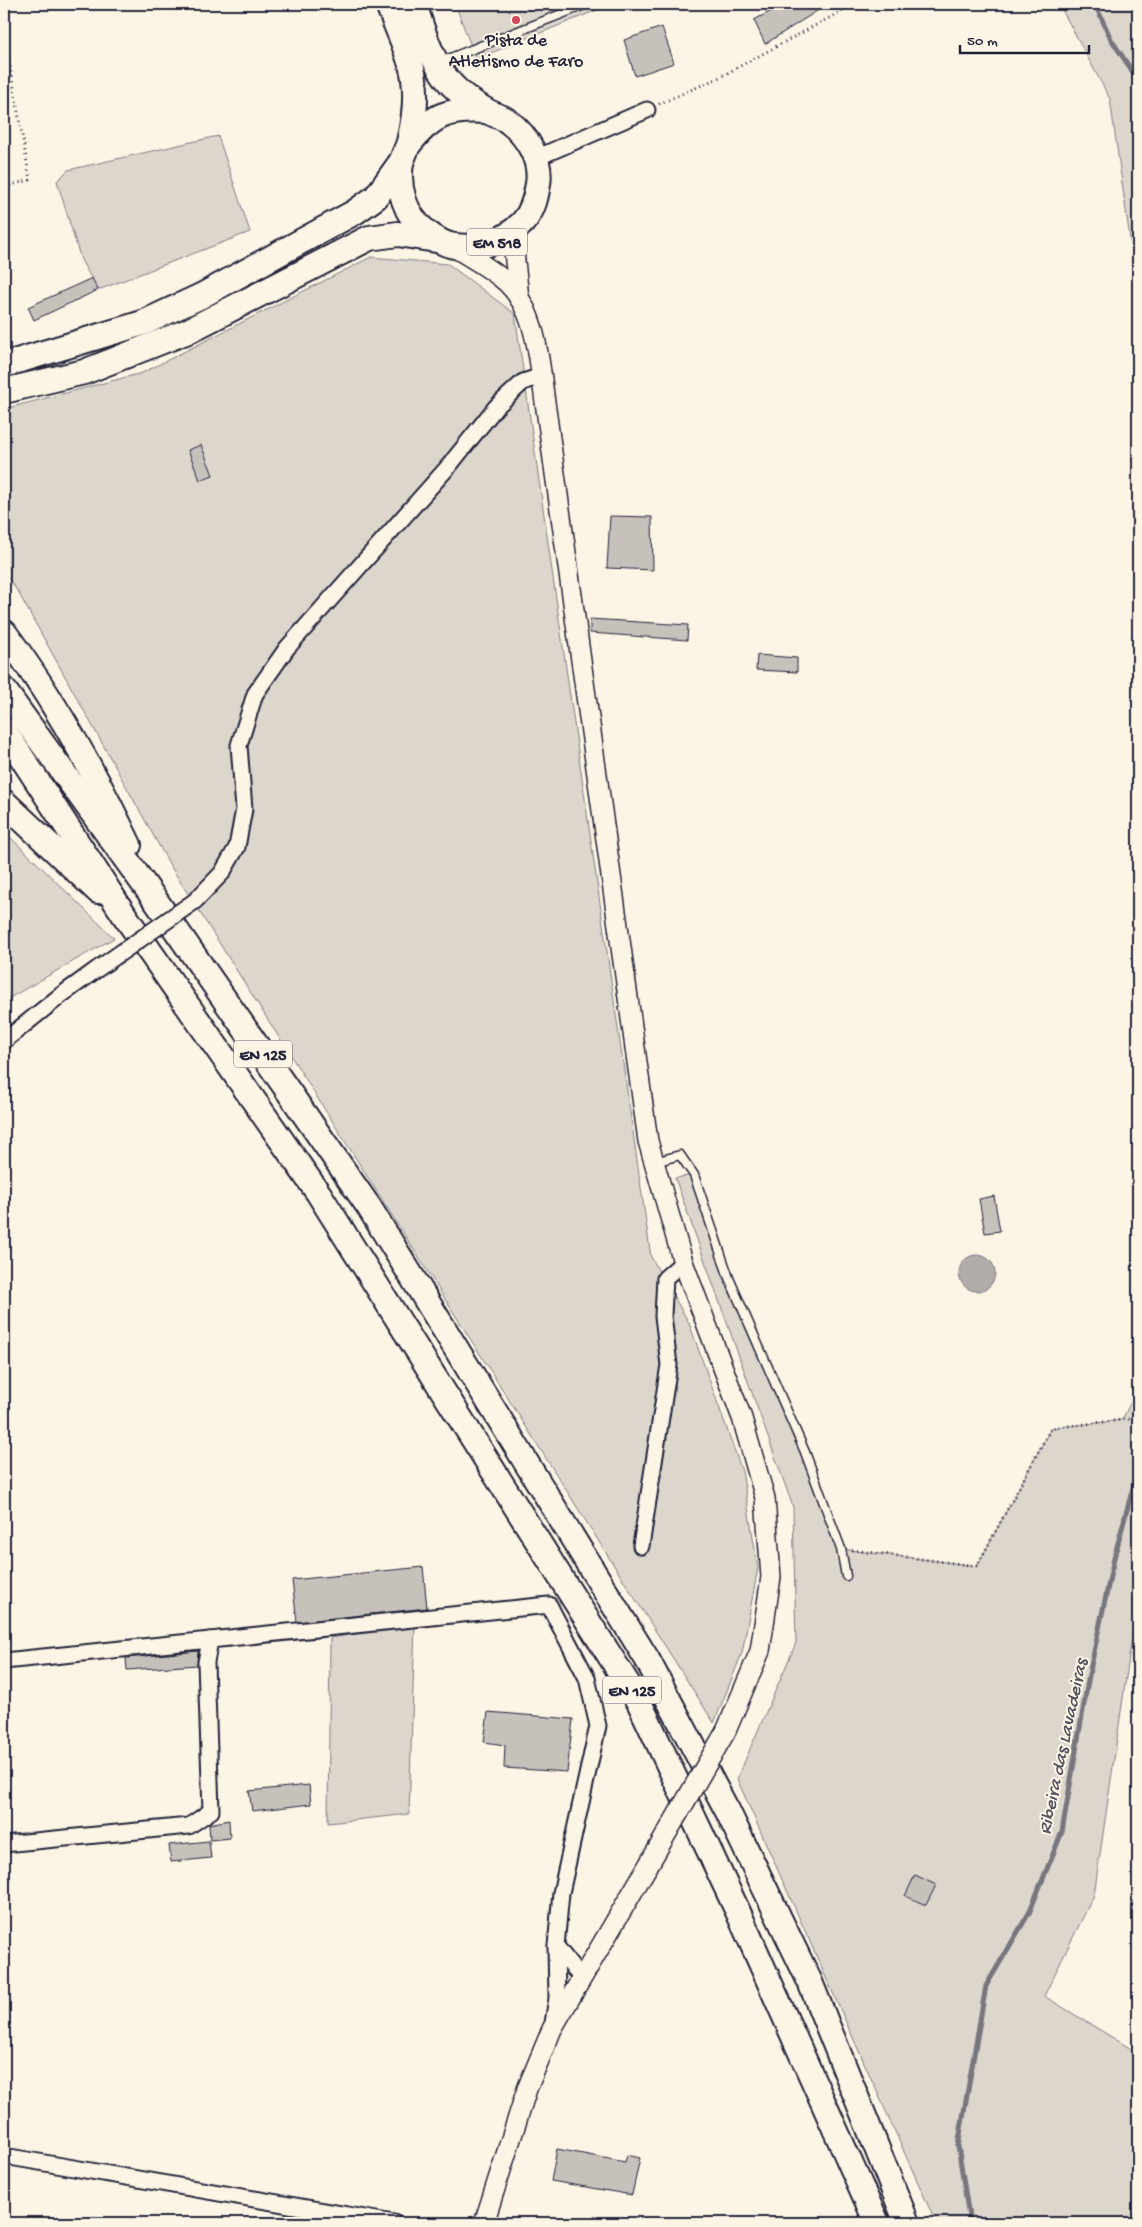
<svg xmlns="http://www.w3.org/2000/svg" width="1142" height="2227" font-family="'Gochi Hand',sans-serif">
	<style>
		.green { fill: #dcd6cc; stroke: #7f7c84 }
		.water { fill: #b2adab; stroke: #78757e }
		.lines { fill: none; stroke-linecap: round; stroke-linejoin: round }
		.stream { stroke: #78757e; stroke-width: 5 }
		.building { fill: #c6c1bb; stroke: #22223b }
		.service-casing { stroke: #22223b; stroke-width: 11 }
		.minor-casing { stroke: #22223b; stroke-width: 19 }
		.tertiary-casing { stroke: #22223b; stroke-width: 22 }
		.primary-casing { stroke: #22223b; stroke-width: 28 }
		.path { stroke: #22223b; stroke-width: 3; stroke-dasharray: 1 4; stroke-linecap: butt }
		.service { stroke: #fcf5e5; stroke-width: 8 }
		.minor { stroke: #fcf5e5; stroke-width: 15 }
		.tertiary { stroke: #fcf5e5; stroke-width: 19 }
		.primary { stroke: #fcf5e5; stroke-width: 24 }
		.minor-bridge-casing { stroke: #22223b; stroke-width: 19; stroke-linecap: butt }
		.tertiary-bridge-casing { stroke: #22223b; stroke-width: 22; stroke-linecap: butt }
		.minor-bridge { stroke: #fcf5e5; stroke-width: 15 }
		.tertiary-bridge { stroke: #fcf5e5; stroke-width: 19 }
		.poi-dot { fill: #d1495b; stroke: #fcf5e5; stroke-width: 2 }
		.labels { text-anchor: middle; stroke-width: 4; stroke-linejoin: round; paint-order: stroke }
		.shield { fill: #fcf5e5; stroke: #63616e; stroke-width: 1 }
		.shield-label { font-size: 16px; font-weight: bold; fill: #22223b }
		.poi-label { font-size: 18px; fill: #22223b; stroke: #fcf5e5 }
		.water-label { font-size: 19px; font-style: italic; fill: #545362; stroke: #fcf5e5 }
	</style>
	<rect width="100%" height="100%" fill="#fcf5e5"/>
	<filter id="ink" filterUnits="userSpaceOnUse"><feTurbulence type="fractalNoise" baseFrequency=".02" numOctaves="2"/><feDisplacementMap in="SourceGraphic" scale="10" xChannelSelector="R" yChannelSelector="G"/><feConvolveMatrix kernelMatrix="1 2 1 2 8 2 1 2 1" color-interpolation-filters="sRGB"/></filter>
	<g filter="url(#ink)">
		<g class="green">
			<path d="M455,4H612L476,59Z"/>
			<path d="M1059,4H1138V295L1110,99Z"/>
			<path d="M218,136L250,232L98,290L81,260L57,181L68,170Z"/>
			<path d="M371,257L448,264L515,314L651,1257L689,1323L742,1471L758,1568L742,1653L714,1723L171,867L18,592L4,572V409L142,373Z"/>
			<path d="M4,831L114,938L4,1001Z"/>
			<path d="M694,1175L729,1278L805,1452L841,1549L977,1566L1051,1428L1122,1420L1138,1387V1596L1094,1895L1044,1996L1138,2053V2223H936L737,1779L796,1643L793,1507L675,1178Z"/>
			<path d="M415,1625L409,1814L328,1823L330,1638Z"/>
		</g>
		<circle class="water" cx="977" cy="1273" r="18"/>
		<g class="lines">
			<g class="stream">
				<path d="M1095,4L1111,39L1138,80"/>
				<path d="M970,2223L958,2146L986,1986L1029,1913L1062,1832L1089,1675L1114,1558L1138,1469"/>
			</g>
		</g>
		<g class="building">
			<path d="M785,4H828L765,44L754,20Z"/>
			<path d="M662,27L674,63L635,76L624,40Z"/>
			<path d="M92,278L98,290L34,320L28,307Z"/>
			<path d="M201,445L213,475L200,480L188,450Z"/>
			<path d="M610,516L652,517L653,570L607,568Z"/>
			<path d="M590,619L688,625L687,640L590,633Z"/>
			<path d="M757,655L797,658V672L756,670Z"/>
			<path d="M994,1196L1000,1231L985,1233L979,1199Z"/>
			<path d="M423,1567L427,1608L297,1622L292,1580Z"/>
			<path d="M198,1651L197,1665L127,1670L126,1658Z"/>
			<path d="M488,1712L573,1719L567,1772L504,1768L505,1745L484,1742Z"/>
			<path d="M309,1785L311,1804L252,1811L249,1791Z"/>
			<path d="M229,1820L230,1838L210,1840L209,1824Z"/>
			<path d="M209,1841L211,1858L171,1862L169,1845Z"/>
			<path d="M915,1875L936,1885L926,1905L905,1896Z"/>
			<path d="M557,2149L625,2162L627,2155L640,2158L632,2195L551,2181Z"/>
		</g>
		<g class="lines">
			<defs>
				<g id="service">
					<path d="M440,62L587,4"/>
					<path d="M655,1162L680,1155L694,1175L729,1278L805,1452L841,1549L846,1576"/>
				</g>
				<g id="minor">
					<path d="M536,158L647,110"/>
					<path d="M195,901L222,873L237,847L244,809L239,745L255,694L287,648L448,467L496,407L523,382L541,376"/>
					<path d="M4,1041L60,996L96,970"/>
					<path d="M641,1546L669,1365L663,1316L665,1278L683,1262"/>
					<path d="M4,1661L210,1640"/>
					<path d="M4,1844L189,1826L211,1811L206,1662L210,1640L549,1605L587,1678L598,1726L561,1893L556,1946L557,1998L553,2023"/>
					<path d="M556,1946L581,1978"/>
					<path d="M4,2156L394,2223"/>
				</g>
				<g id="tertiary">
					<path d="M512,233L519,298"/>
					<path d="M452,246C468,256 485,265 500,277C539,306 539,365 546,409L648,1141L683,1262L742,1418L765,1498L771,1577L760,1651L726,1731"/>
					<path d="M484,2223L527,2089L552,2029L649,1864"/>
				</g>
				<g id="primary">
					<path d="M388,4C395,25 412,58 414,79C417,100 414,121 409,142C407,149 403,156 401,163C397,188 405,215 425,231C434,238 444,245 455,246C483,249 504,242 523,222C533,211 536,197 538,184C542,160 527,136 509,122C502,116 493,115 485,110C475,104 461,95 452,85C432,64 423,31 414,4"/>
					<path d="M409,144C432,115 449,108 486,111"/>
					<path d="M4,365L143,323L201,296L355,212L376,197L401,162"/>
					<path d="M4,391L84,372L188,331L369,238L398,234L436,240"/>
					<path d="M4,632C53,698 94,771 129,845"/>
					<path d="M4,690L156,901L369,1207L647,1659L728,1812L810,1982L907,2223"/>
					<path d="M4,730L125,916L319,1194L639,1702L739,1914L877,2223"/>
					<path d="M4,802L98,891"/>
				</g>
			</defs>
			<use href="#service" class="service-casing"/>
			<use href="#minor" class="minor-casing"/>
			<use href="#tertiary" class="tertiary-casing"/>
			<use href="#primary" class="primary-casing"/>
			<g class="path">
				<path d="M4,32L30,180L4,187"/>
				<path d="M659,104L718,78L855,4"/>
				<path d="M852,1550L977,1566L1051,1428L1138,1418"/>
			</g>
			<use href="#service" class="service"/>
			<use href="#minor" class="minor"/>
			<use href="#tertiary" class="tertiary"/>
			<use href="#primary" class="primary"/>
			<defs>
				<path id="minor-bridge" d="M96,970L195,901"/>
				<path id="tertiary-bridge" d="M649,1864L726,1731"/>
			</defs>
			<use href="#minor-bridge" class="minor-bridge-casing"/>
			<use href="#tertiary-bridge" class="tertiary-bridge-casing"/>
			<use href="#minor-bridge" class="minor-bridge"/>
			<use href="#tertiary-bridge" class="tertiary-bridge"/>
		</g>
	</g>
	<circle class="poi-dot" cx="516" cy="20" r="5"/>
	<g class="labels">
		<g class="shield">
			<rect x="467" y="228.5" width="60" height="27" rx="4"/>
			<rect x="234" y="1040.5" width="58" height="27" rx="4"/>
			<rect x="603" y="1676.5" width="58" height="27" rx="4"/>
		</g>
		<g class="shield-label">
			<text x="497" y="248">EM 518</text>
			<text x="263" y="1060">EN 125</text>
			<text x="632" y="1696">EN 125</text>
		</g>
		<g class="poi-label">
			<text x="516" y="45">Pista de<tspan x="516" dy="21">Atletismo de Faro</tspan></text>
		</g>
		<g class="water-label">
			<text transform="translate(1061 1746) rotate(-78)" y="7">Ribeira das Lavadeiras</text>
		</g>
	</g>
	<rect width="1142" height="2227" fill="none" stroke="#fcf5e5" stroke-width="20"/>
	<rect x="10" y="10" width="1122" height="2207" fill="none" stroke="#22223b" stroke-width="2" filter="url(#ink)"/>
	<path d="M960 45v8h129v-8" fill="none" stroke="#22223b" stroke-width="2.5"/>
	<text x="967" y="45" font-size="15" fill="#22223b" stroke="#fcf5e5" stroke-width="4" paint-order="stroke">50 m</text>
</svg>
